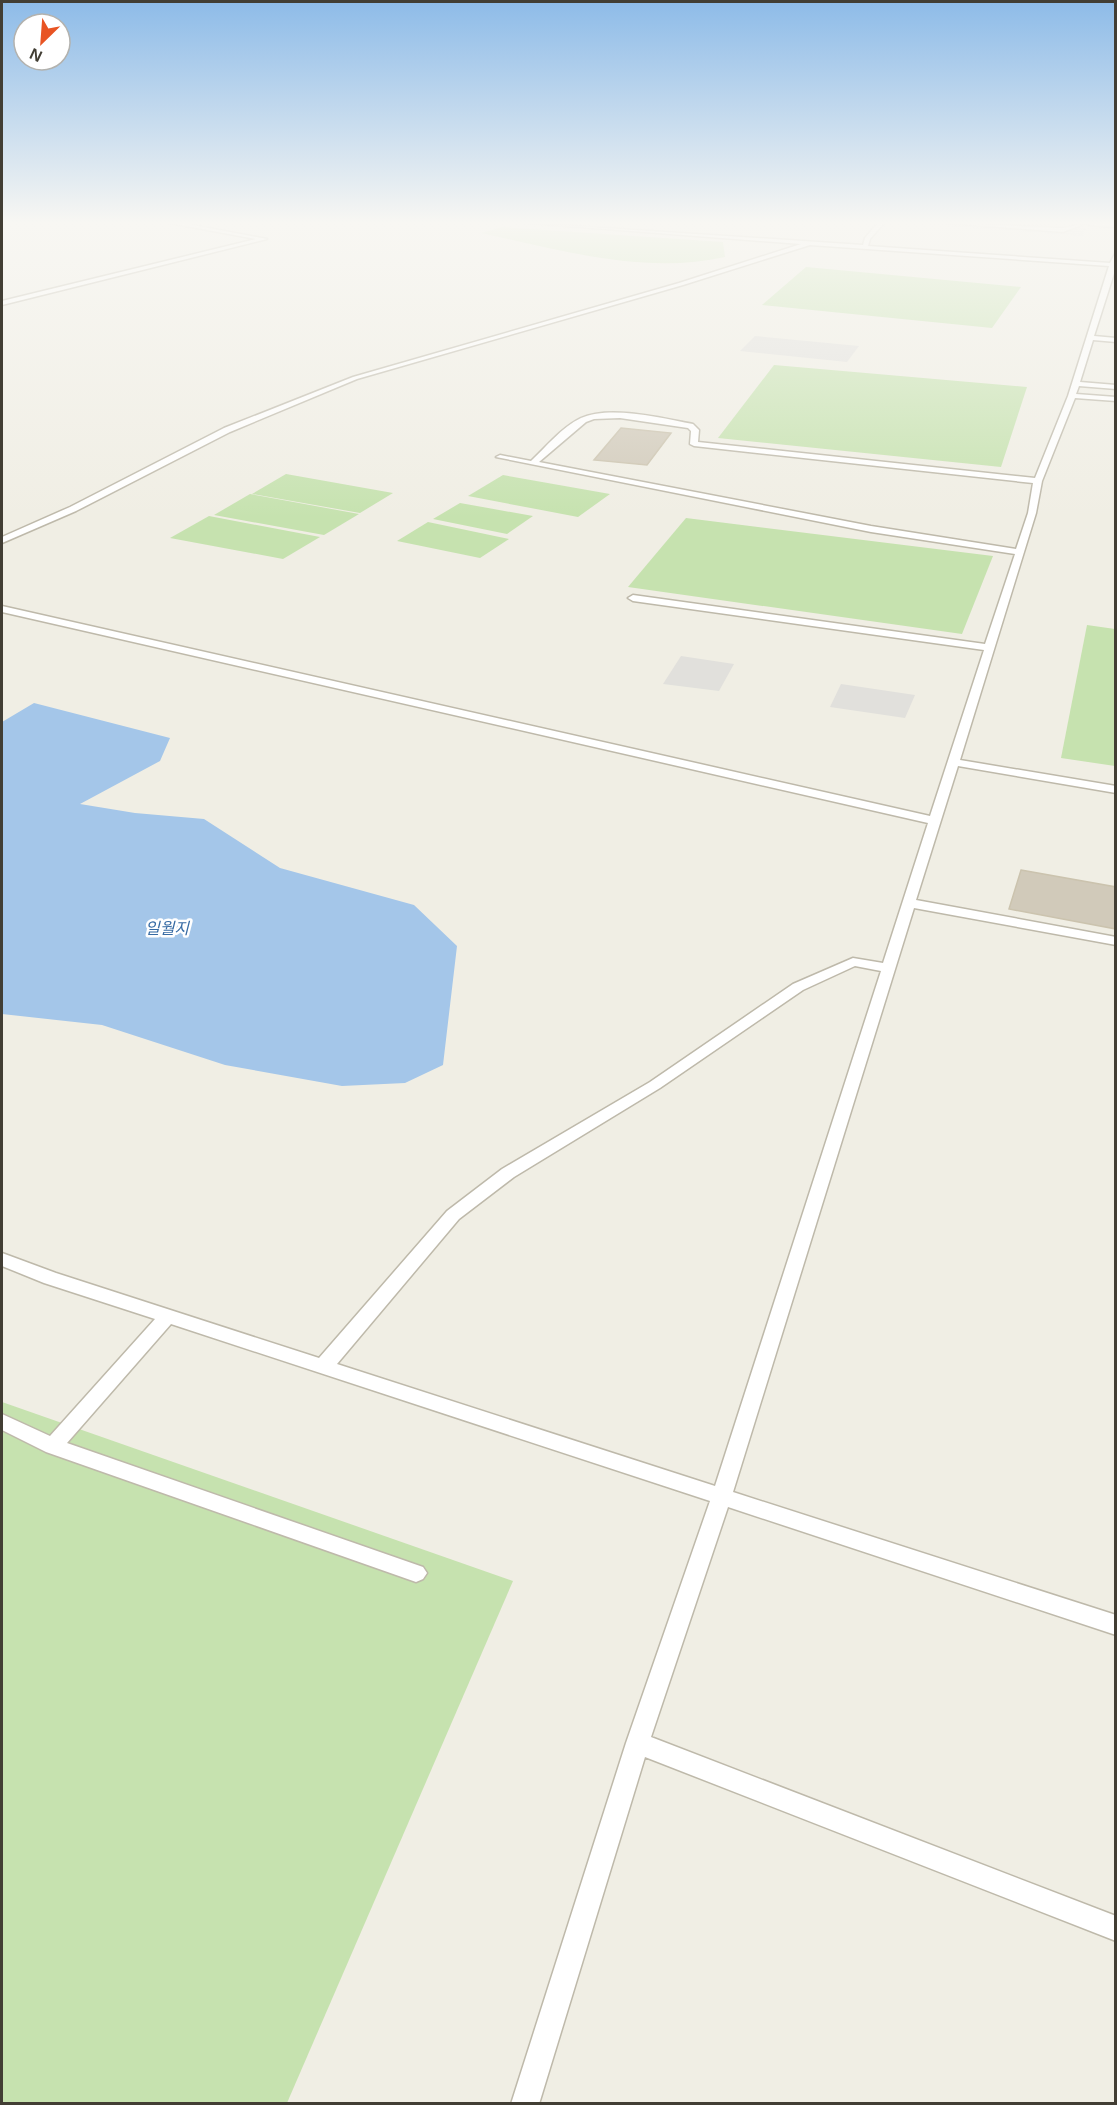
<svg xmlns="http://www.w3.org/2000/svg" width="1117" height="2105" font-family="Helvetica,'Noto Sans KR',sans-serif">
	<style>
		.green { fill: #c6e2af }
		.parking { fill: #e1e0dc }
		.water { fill: #a4c6e9 }
		.building { fill: #d1caba; stroke: #cbc3ae; stroke-width: 1.5 }
		.lines { fill: none; stroke-linecap: round; stroke-linejoin: round }
		.lane-casing { stroke: #beb9aa; stroke-width: 3 }
		.lane { fill: #fff; fill-rule: evenodd }
		.labels { text-anchor: middle; stroke-width: 5; stroke-linejoin: round; paint-order: stroke }
		.water-label { font-size: 16px; font-style: italic; fill: #376ba4; stroke: #fff }
	</style>
	<rect width="100%" height="100%" fill="#f0eee4"/>
	<g class="green">
		<path d="M502,227L723,242L725,257C645,275 560,250 481,233Z"/>
		<path d="M806,267L1021,287L992,328L762,305Z"/>
		<path d="M774,365L1027,387L1001,467L718,438Z"/>
		<path d="M286,474L393,493L360,513L252,494Z"/>
		<path d="M503,475L610,494L578,517L468,496Z"/>
		<path d="M250,494L359,514L324,535L214,515Z"/>
		<path d="M460,503L533,516L507,534L433,519Z"/>
		<path d="M209,516L320,537L283,559L170,538Z"/>
		<path d="M686,518L993,556L962,634L628,587Z"/>
		<path d="M428,522L509,539L480,558L397,541Z"/>
		<path d="M1087,625L1115,629V766L1061,758Z"/>
		<path d="M2,1402L513,1581L287,2103H2Z"/>
	</g>
	<g class="parking">
		<path d="M935,223H1023L1086,228L1083,236L934,225Z"/>
		<path d="M755,336L859,346L847,362L740,351Z"/>
		<path d="M681,656L734,664L719,691L663,684Z"/>
		<path d="M841,684L915,695L905,718L830,707Z"/>
	</g>
	<path class="water" d="M34,703L170,738L160,761L80,804L135,813L204,819L280,868L414,905L457,946L443,1065L405,1083L342,1086L225,1065L102,1025L2,1014V722Z"/>
	<g class="building">
		<path d="M621,428L671,433L647,465L594,460Z"/>
		<path d="M1021,870L1116,887V929L1009,909Z"/>
	</g>
	<g class="lines">
		<defs>
			<g id="lane">
				<path d="M169,223H182L267,239L2,305V301L256,239Z"/>
				<path d="M528,223L863,245L865,238L878,223H884L870,239L868,246L1110,263L1116,252V267L1094,336L1116,338V342L1093,340L1080,382L1116,385V389L1079,386L1076,394L1116,397V401L1075,398L1042,481L1036,513L960,760L1116,786V793L958,766L916,900L1116,937V945L914,908L733,1492L1116,1615V1635L728,1507L651,1737L1116,1916V1941L645,1757L539,2104H511L626,1743L710,1501L171,1324L67,1443L423,1567L427,1573L423,1579L416,1582L46,1452L2,1430V1414L50,1436L155,1319L44,1283L2,1266V1253L56,1273L319,1358L447,1211L502,1169L650,1082L793,984L853,958L883,963L928,823L2,612V606L930,816L984,650L633,601L628,598L633,595L985,644L1015,554L871,532L496,457L500,455L531,461C546,447 562,427 581,418C610,405 662,418 693,424L699,430L698,442L1035,478L1068,396L1109,266L810,245L683,285L357,379L230,432L76,511L2,543V537L70,507L224,428L353,377L679,283L801,244ZM620,418L688,428L691,431L690,444L694,446L1033,483L1028,513L1016,549L871,526L539,462L586,422L594,419ZM855,966L881,971L715,1486L337,1364L459,1219L514,1177L660,1088L803,990Z"/>
				<path d="M947,223L1063,228L1086,223L1063,232Z"/>
				<path d="M1086,223H1116V227L1089,225Z"/>
			</g>
		</defs>
		<use href="#lane" class="lane-casing"/>
		<use href="#lane" class="lane"/>
	</g>
	<linearGradient id="sky" x2="0" y2="1"><stop stop-color="#8dbbe8"/><stop offset="0.43" stop-color="#f8f7f3"/><stop offset="1" stop-color="#f8f7f3" stop-opacity="0"/></linearGradient>
	<rect width="1117" height="518" fill="url(#sky)"/>
	<g class="labels">
		<g class="water-label">
			<text x="167" y="934">일월지</text>
		</g>
	</g>
	<rect width="1117" height="2105" fill="none" stroke="#423e34" stroke-width="6"/>
	<g transform="translate(42 42) rotate(205)"><circle r="28" fill="#ffffff" stroke="#b3b2ae" stroke-width="1.5"/>
	<path d="M0-4.5L10 22L0 15L-10 22Z" fill="#e85423"/>
	<text y="-9" font-size="16" font-weight="bold" text-anchor="middle" fill="#423e34">N</text>
	</g>
</svg>
